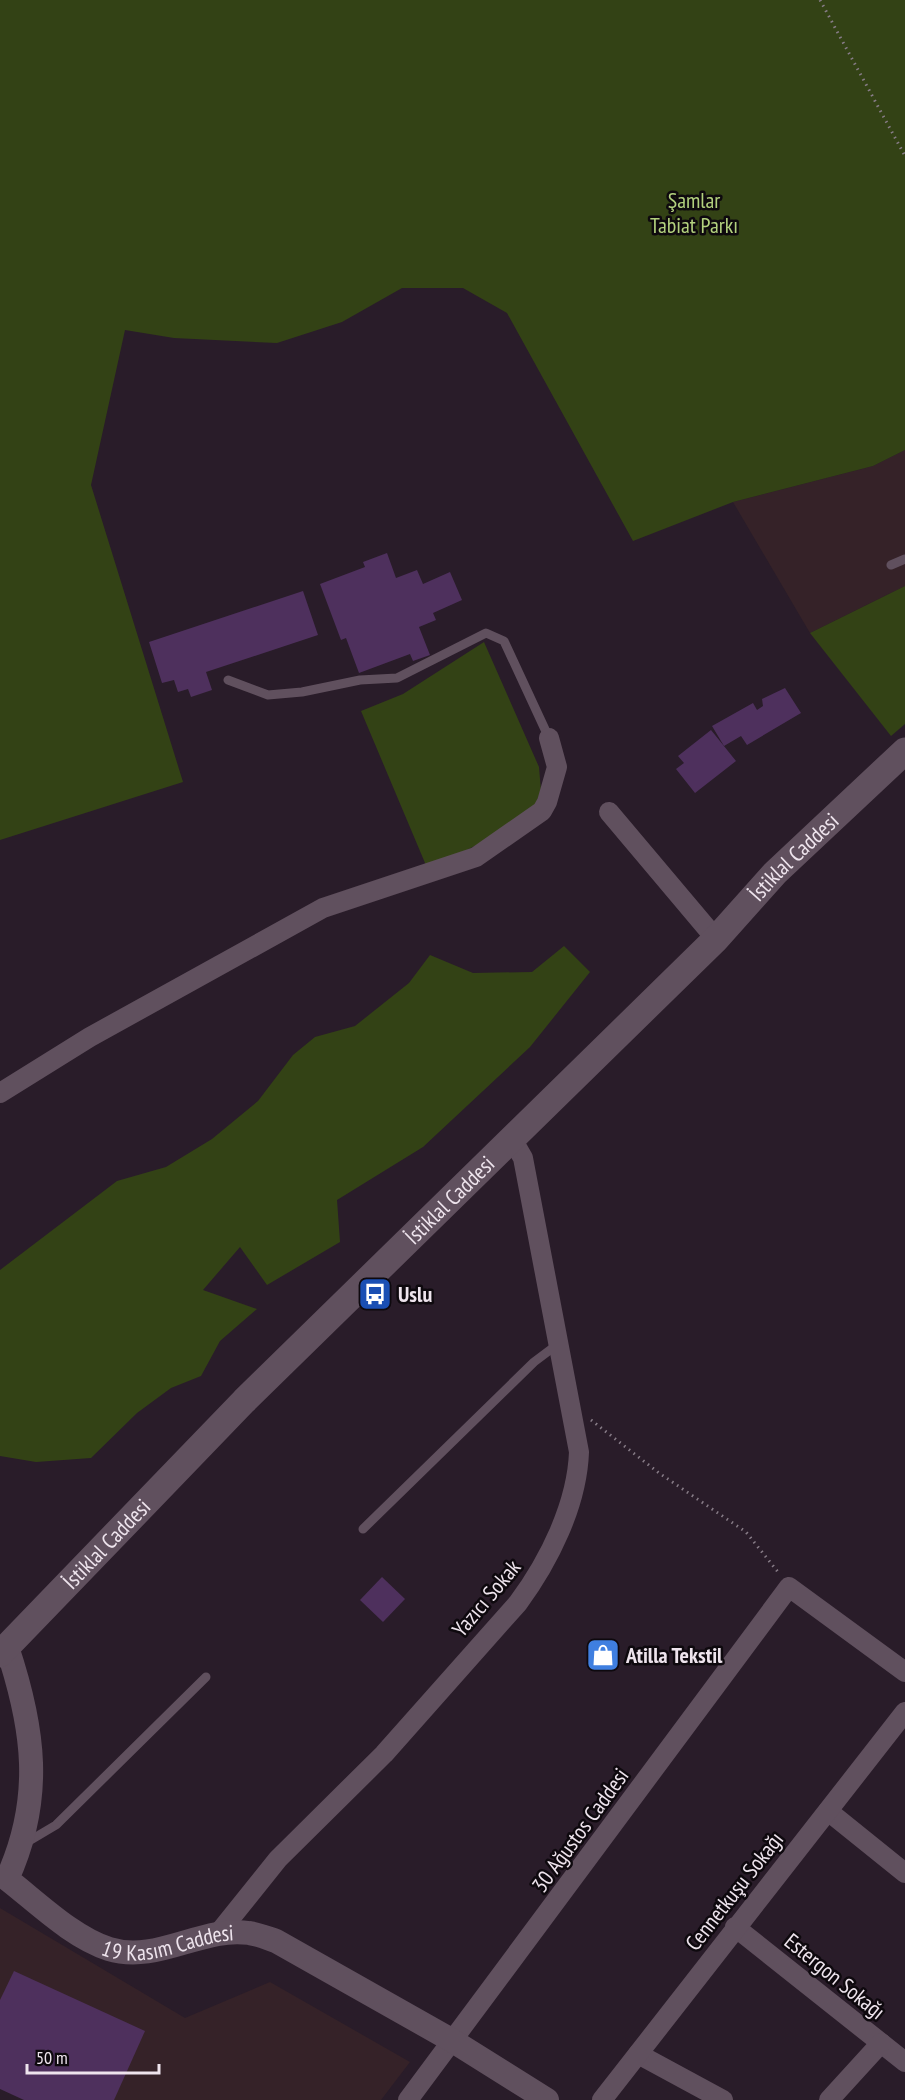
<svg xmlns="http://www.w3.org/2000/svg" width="905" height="2100" font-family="'PT Sans Narrow',sans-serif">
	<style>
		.industrial { fill: #352228 }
		.green { fill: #334215 }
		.building { fill: #4e305d }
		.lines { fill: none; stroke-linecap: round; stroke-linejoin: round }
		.path { stroke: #877c87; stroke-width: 3; stroke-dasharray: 1.5 4.5; stroke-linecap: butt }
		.service { stroke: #60505e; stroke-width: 9 }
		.minor { stroke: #60505e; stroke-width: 20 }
		.tertiary { stroke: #60505e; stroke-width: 24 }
		.secondary { stroke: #60505e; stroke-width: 27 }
		.labels { text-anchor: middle; stroke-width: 5; stroke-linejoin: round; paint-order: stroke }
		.park-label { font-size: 22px; fill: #b3d17e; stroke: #0e090e }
		.street-label { font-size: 22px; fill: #eee4ed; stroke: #0e090e }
		.poi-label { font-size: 22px; font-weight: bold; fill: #eee4ed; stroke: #0e090e; text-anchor: start }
	</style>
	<rect width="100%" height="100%" fill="#291c29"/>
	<g class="industrial">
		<path d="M905,450V586L810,633L733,502L873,466Z"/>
		<path d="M0,1908L185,2018L270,1982L410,2062L381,2100H29L0,2087Z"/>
	</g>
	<g class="green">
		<path d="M0,0H905V450L873,466L733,502L633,541L507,313L463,288H402L342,322L277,343L174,338L125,330L91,485L183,782L0,840Z"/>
		<path d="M905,586V724L891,736L810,633Z"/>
		<path d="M484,642L539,767L541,791L532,812L492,837L428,870L361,711L403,694Z"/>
		<path d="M564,946L590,972L530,1047L423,1147L337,1200L340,1242L267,1285L240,1247L203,1290L257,1309L220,1341L201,1376L171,1388L137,1413L91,1458L36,1462L0,1456V1270L117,1181L166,1167L212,1139L258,1101L293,1055L315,1037L355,1026L409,983L430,955L473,973L532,972Z"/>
	</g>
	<g class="building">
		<path d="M387,553L396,578L417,570L423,584L450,572L462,600L433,613L436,620L419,627L430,655L413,661L410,654L359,673L346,638L341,640L320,584L365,567L363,562Z"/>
		<path d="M303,591L318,635L206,672L212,690L191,697L188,689L178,692L174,680L162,683L149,642Z"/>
		<path d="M785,688L801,713L747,745L741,736L724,746L712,726L753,703L757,710L763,706L762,699Z"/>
		<path d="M711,730L736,761L695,793L676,769L684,763L678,756Z"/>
		<path d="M382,1577L405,1599L383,1622L360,1600Z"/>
		<path d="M14,1971L145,2031L114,2100H24L0,2089V2000Z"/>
	</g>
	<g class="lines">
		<g class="path">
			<path d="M820,0L905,156"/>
			<path d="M591,1420L659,1473L746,1532L778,1572"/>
		</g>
		<g class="service">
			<path d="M891,565L905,559"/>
			<path d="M228,680L268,695L302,692L360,680L397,678L486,633L504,641L549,738"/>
			<path d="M363,1529L534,1362L558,1344"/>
			<path d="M24,1844L56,1825L206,1677"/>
		</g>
		<g class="minor">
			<path d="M609,812L716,939"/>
			<path d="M0,1093L90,1037L323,908L476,857L542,811L547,802L557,767L549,738"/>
			<path d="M828,1811L905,1873"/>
			<path d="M735,1927L905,2062"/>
			<path d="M217,1935L278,1859L384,1754L518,1603C549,1561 577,1505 579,1452L523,1158L512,1139"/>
			<path d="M638,2054L723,2100"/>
			<path d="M408,2100L789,1587L905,1672"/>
			<path d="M602,2100L905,1712"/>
			<path d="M829,2100L881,2043"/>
		</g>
		<path class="tertiary" id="s1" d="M7,1647C34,1728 44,1798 7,1879C38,1903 72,1937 109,1949C157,1964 202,1926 249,1933C258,1934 267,1938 276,1941L453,2041L547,2100"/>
		<path class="secondary" id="s2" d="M0,1654L244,1401L716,939L775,873L905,751"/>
	</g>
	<defs>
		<symbol id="bus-square" viewBox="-11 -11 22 22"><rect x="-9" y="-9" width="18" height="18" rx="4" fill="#1a4fb4" stroke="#0e090e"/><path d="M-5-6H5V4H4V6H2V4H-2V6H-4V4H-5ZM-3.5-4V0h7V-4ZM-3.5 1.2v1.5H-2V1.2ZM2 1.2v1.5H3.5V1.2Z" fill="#fff"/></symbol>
		<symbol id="shop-square" viewBox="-11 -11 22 22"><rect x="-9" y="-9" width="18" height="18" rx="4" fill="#3f7fe0" stroke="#0e090e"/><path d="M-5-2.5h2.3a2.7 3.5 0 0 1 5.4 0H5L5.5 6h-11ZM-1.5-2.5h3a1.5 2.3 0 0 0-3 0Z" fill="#fff"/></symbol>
	</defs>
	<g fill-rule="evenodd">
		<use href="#bus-square" x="356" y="1275" width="38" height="38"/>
		<use href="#shop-square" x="584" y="1636" width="38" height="38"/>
	</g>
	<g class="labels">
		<g class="park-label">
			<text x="694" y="208">Şamlar<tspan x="694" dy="25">Tabiat Parkı</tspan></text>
		</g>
		<g class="street-label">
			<text dy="8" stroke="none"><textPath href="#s2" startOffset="1125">İstiklal Caddesi</textPath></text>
			<text dy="8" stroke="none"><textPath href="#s2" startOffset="639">İstiklal Caddesi</textPath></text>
			<text dy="8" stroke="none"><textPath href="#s2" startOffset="153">İstiklal Caddesi</textPath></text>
			<text transform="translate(486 1598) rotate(-50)" y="8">Yazıcı Sokak</text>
			<text transform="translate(580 1830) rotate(-54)" y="8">30 Ağustos Caddesi</text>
			<text transform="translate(734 1891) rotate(-52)" y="8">Cennetkuşu Sokağı</text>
			<text dy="8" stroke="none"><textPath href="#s1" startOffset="423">19 Kasım Caddesi</textPath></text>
			<text transform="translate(835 1976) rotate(39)" y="8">Estergon Sokağı</text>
		</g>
		<g class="poi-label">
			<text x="398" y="1302">Uslu</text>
			<text x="626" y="1663">Atilla Tekstil</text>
		</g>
	</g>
	<path d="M27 2064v9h132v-9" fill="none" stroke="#eee4ed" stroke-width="3"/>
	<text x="36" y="2064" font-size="18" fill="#eee4ed" stroke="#0e090e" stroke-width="4.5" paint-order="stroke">50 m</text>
</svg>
